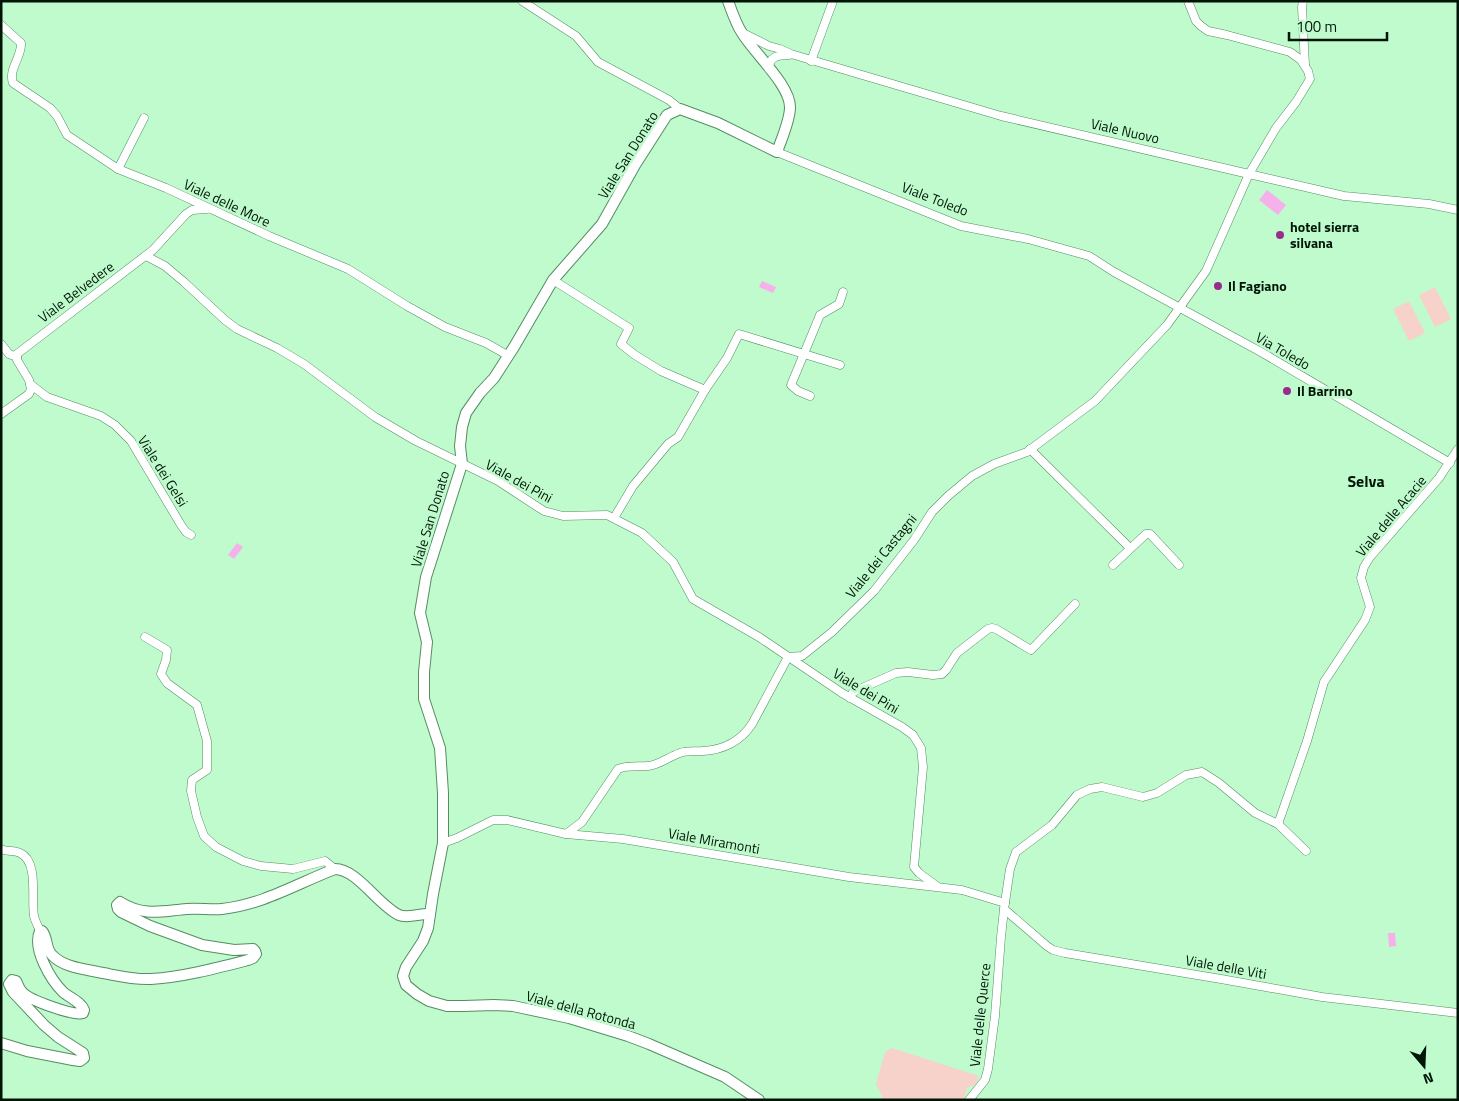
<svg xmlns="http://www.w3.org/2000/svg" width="1459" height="1101" font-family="'Titillium Web',sans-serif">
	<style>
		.green { fill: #f7d2ca }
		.water { fill: #f6b1ec }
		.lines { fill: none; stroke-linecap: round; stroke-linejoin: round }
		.minor-casing { stroke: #558d63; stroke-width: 9 }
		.tertiary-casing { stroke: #558d63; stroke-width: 12 }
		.minor { stroke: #fff; stroke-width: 8 }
		.tertiary { stroke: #fff; stroke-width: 10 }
		.poi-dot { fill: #972c8e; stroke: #bffbcd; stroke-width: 2 }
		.labels { text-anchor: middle; stroke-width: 5; stroke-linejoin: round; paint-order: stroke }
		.street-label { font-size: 14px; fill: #011506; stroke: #bffbcd }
		.poi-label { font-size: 14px; font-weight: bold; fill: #011506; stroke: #bffbcd; text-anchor: start }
		.quarter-label { font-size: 16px; font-weight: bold; fill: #011506; stroke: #bffbcd }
	</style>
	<rect width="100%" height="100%" fill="#bffbcd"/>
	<g class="green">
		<path d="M1435,287L1451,319L1435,327L1419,295Z"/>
		<path d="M1409,301L1425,333L1409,341L1393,309Z"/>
		<path d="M892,1048L979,1076L976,1084L967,1088L964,1100H880L882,1096L876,1084L885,1052Z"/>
	</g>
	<g class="water">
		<path d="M1267,190L1286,205L1278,215L1259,200Z"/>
		<path d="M762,281L776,287L773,293L759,287Z"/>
		<path d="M237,543L243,547L234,559L228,555Z"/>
		<path d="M1388,933H1395L1396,946L1389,947Z"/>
	</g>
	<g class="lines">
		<defs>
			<g id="minor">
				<path d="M522,1L576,36L598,62L669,100L680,109"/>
				<path d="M1303,1L1302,7L1305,65"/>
				<path d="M1,25L21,43C22,57 8,69 13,83L50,108L57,116L67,135L118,169L166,188L269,236L348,269L407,306L445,327L486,343L509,356"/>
				<path d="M743,33L769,46L780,49L791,54L1001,116L1249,174L1344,196L1429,204L1458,210"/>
				<path d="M811,61L833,1"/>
				<path d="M769,69C769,56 778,55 789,55"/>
				<path d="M777,152L961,226L1028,239L1089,256L1114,272L1261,352L1450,463"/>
				<path d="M118,169L144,118"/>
				<path d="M146,256L165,266L184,282L225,320L237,329L277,348L304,364L375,417L416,441L498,481L544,511L563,516L607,515L642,533L673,562L693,599L759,637L842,693L902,727L913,735L921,748L923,767L914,867L919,873L938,887"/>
				<path d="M553,280L629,328L621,344L635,355L661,371L705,390"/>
				<path d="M1,344L9,354L17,357"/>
				<path d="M30,384L47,397L101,416L115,425L131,441L181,525L186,532L191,535"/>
				<path d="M810,396L798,391L791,385L820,315L839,304L843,292"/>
				<path d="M1,414L29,394L31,389L29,380L17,360V354L153,250L186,214L192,210L207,209"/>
				<path d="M1030,449L1130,548"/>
				<path d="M614,518L633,486L668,444L678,437L705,390L727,358L739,334L840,365"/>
				<path d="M1113,565L1146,534H1150L1179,565"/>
				<path d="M145,637L167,650L166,660L161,674L167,683L197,705L207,741V770L192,780L191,791L197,817L204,836L216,847L243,861L261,866L293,869L325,861L335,869"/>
				<path d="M788,657L802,656L832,632L874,591L914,540L932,512L948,496L972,476L994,464L1027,452L1095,401L1167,325L1206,271L1249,174L1276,128L1296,102L1310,79L1308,71L1301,60L1290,52L1227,35L1208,31L1201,26L1196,21L1188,1"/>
				<path d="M850,698L853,692L896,673L908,672L933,675L942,674L946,670L957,653L988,629L992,628L996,629L1031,650L1075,604"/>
				<path d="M1278,824L1307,741L1324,682L1365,620L1370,607L1361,578L1364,567L1370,557L1439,478L1458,449"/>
				<path d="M566,834L582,822L618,769C628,765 637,767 648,766C659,765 670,756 680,753C688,750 696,752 703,751C723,750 741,741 752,724L788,657"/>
				<path d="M443,843L457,838L493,820H507L566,834L623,839L849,877L962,890L1005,903"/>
				<path d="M1,849C7,852 14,850 20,853C39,861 31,900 34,916C35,921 38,926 40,931"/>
				<path d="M1004,909L1047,946L1053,950L1065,953L1221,979L1322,997L1458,1013"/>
				<path d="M969,1100L985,1080L988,1069L995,1016L1001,937L1004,909L1010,869L1016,852L1052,825L1077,795L1090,789L1102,787L1143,797L1157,793L1186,775L1202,772L1219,783L1255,813L1278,824L1306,851"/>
			</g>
			<g id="tertiary">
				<path d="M728,1C732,12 736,24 742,33C754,53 790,85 790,107C790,121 781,140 777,152L718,123L680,109L667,115L635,165L602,224L553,280L514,347L494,378L480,393L466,413L462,427L460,446L462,464L426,577L420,613L427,642L424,672V699L440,748L443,793V843L433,894L428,928L423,941L406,967L403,976L406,985L417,994L429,1001L447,1006H464L494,1005L513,1006L569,1018L628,1036L649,1044L725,1077L759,1100"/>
				<path d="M1,1043L27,1051L73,1060L80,1061L84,1058L83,1053L58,1037L44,1025L13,992L9,984L12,980L16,981C18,985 19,989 22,992C29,1000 73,1016 83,1013L84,1010C81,1002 70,998 63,992C51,980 32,949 40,931H42C48,938 45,948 52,955C63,967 83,969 98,972C115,975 133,980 151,979C183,977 217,968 248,960L253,958L256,954L255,951L253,949L234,950L202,945L150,926L121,912L118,909L117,905L120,902C144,917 162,911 187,909C199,908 211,910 222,909C262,905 298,883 335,869C357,869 378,905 399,915C408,919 420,913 430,914"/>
			</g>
		</defs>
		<use href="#minor" class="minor-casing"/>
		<use href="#tertiary" class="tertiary-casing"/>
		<use href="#minor" class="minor"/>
		<use href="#tertiary" class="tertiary"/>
	</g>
	<g class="poi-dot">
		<circle cx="1280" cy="235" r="5"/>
		<circle cx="1218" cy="286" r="5"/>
		<circle cx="1287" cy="391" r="5"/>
	</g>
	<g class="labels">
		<g class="street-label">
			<text transform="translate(1125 131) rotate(13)" y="5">Viale Nuovo</text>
			<text transform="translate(628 155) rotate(-58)" y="5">Viale San Donato</text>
			<text transform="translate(935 199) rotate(21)" y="5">Viale Toledo</text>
			<text transform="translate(227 203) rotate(25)" y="5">Viale delle More</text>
			<text transform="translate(76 292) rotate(-37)" y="5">Viale Belvedere</text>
			<text transform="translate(1283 351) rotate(30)" y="5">Via Toledo</text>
			<text transform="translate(163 471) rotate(58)" y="5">Viale dei Gelsi</text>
			<text transform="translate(519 481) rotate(29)" y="5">Viale dei Pini</text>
			<text transform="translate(1391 516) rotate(-50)" y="5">Viale delle Acacie</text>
			<text transform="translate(430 519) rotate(-73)" y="5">Viale San Donato</text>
			<text transform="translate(881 556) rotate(-51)" y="5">Viale dei Castagni</text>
			<text transform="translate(866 691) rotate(31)" y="5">Viale dei Pini</text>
			<text transform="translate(714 841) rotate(10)" y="5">Viale Miramonti</text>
			<text transform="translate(1226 967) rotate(10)" y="5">Viale delle Viti</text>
			<text transform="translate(581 1010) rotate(15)" y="5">Viale della Rotonda</text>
			<text transform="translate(980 1015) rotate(-84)" y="5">Viale delle Querce</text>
		</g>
		<g class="poi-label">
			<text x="1290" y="232">hotel sierra<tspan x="1290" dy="16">silvana</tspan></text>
			<text x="1228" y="291">Il Fagiano</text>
			<text x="1297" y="396">Il Barrino</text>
		</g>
		<g class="quarter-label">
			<text x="1366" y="487">Selva</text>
		</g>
	</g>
	<rect width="1459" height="1101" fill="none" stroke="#011506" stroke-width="5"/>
	<g transform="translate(1424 1066) rotate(161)" stroke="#bffbcd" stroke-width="4" paint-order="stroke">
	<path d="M0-4L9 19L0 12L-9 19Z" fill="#011506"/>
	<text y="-8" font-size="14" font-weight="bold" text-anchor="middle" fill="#011506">N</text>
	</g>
	<path d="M1289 32v8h98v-8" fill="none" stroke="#011506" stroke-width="2.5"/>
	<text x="1296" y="32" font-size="15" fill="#011506" stroke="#bffbcd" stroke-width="4" paint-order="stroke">100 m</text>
</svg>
